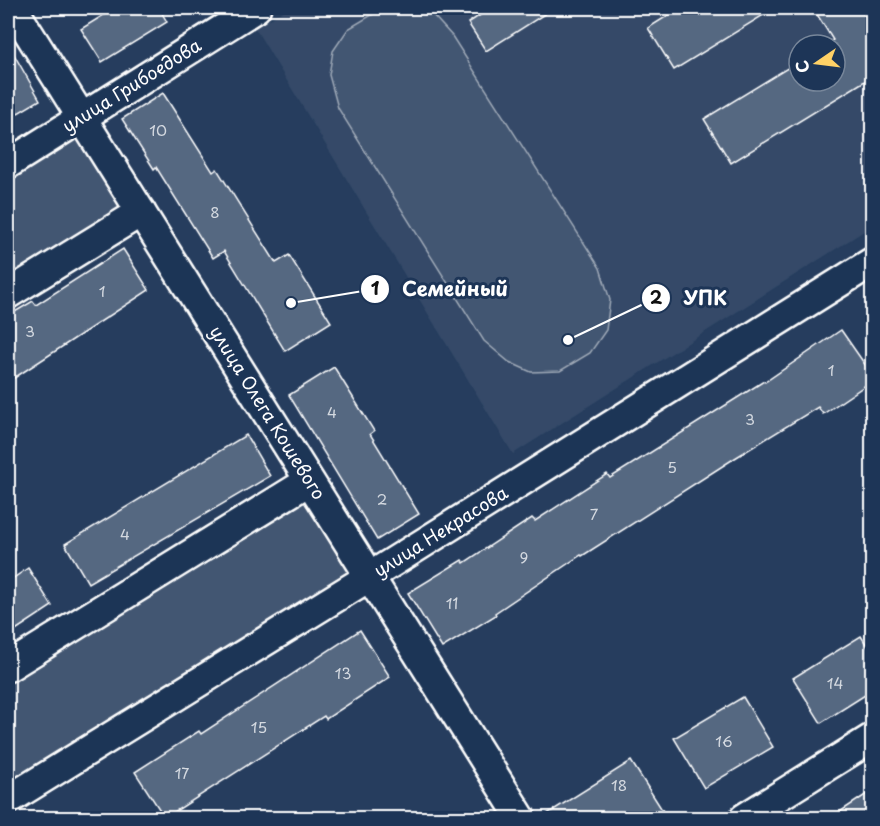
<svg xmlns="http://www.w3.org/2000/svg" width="880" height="826" font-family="'Playpen Sans',sans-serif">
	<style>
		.built { fill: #344a68; fill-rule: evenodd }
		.green { fill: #425672; stroke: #a0aab8; stroke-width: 1.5 }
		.building { fill: #556781; stroke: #fff; stroke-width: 1.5 }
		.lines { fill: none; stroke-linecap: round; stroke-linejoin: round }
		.minor-casing { stroke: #fff; stroke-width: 33 }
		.minor { stroke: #1d3557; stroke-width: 28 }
		.labels { text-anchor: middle; stroke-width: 6; stroke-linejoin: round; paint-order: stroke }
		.number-label { font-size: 15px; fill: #d4d9e0 }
		.street-label { font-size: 18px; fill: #fff; stroke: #1d3557 }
		.leader { fill: none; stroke: #fff; stroke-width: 2 }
		.callout-dot { fill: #fff; stroke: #1d3557; stroke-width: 2 }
		.mark-label { font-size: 18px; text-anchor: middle; font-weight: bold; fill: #111 }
		.callout-label { font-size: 20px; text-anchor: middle; font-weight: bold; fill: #fff; stroke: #1d3557; stroke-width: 6; stroke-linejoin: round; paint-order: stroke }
	</style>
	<rect width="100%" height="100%" fill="#263d5e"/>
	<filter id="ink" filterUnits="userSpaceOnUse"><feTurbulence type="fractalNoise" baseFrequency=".0167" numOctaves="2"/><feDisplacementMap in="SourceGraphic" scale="12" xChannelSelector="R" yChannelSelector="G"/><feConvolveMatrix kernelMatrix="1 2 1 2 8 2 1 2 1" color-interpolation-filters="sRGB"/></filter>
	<g filter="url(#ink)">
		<path class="built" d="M288,8H872V226L513,454L255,28ZM799,45H835V81H799Z"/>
		<g class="green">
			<path d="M399,8L431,13L452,36L600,268L610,300L606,330L590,353L560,371L531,372L509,362L484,341L338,108L329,75L333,51L348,29L375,13Z"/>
			<path d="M79,128L130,210L8,286V172Z"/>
			<path d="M306,491L357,574L8,789V674Z"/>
		</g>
		<g class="building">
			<path d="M115,8H159L167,22L102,62L81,29Z"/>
			<path d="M491,8H554L486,51L468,23Z"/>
			<path d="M680,8H775L674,70L648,28Z"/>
			<path d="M813,8H873V76L731,163L704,119L799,61V81H835V45H824L833,40Z"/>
			<path d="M8,44L40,100L8,119Z"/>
			<path d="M163,93L213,172L217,169L276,263L289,255L331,322L285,351L224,251L213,258L156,167L154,169L122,119Z"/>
			<path d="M123,249L149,290L8,382V316L33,301L36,305Z"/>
			<path d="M841,330L873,376V380L823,414L818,407L735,458L582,556L581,555L495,613L496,615L442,648L408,593L462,560L464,563L532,518L535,521L607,474L610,478L764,381L765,382Z"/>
			<path d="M334,367L374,431L370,434L419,514L377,540L289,395Z"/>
			<path d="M246,435L270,476L88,583L65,544Z"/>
			<path d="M28,568L52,606L8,635V582Z"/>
			<path d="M360,630L390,677L326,719L324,716L165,818L135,772L199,731L201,734Z"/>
			<path d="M861,636L873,655V690L821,723L793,678Z"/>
			<path d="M743,697L773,747L704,788L674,738Z"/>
			<path d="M631,761L668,819H539Z"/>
			<path d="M873,790V819H829Z"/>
		</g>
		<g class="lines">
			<defs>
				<g id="minor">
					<path d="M13,8L521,818"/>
					<path d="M8,164L256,8"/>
					<path d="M8,294L141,212"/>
					<path d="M8,667L309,481"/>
					<path d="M8,800L369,577L872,262"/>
					<path d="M744,818L872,738"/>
				</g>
			</defs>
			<use href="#minor" class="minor-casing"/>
			<use href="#minor" class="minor"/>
		</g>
	</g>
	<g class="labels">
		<g class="number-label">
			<text x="158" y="136">10</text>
			<text x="215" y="218">8</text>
			<text x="102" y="297">1</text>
			<text x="30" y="337">3</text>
			<text x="831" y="376">1</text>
			<text x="332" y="418">4</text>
			<text x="750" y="425">3</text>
			<text x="672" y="473">5</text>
			<text x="382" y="505">2</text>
			<text x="594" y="520">7</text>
			<text x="125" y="540">4</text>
			<text x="524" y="563">9</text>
			<text x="452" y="609">11</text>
			<text x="343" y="679">13</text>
			<text x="835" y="689">14</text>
			<text x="259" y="733">15</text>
			<text x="724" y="747">16</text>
			<text x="182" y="779">17</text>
			<text x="619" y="791">18</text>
		</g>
		<g class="street-label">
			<text transform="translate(132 86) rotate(-32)" y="6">улица Грибоедова</text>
			<text transform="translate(267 413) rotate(58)" y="6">улица Олега Кошевого</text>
			<text transform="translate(441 532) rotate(-32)" y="6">улица Некрасова</text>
		</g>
	</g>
	<path class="leader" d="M291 303L375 289M568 340L656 298"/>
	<g class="callout-dot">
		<circle cx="291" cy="303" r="6"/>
		<circle cx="568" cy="340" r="6"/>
		<circle cx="375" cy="289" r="15"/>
		<circle cx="656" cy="298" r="15"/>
	</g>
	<g class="mark-label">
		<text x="375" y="295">1</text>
		<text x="656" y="304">2</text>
	</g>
	<g class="callout-label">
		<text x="455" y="296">Семейный</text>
		<text x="705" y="305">УПК</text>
	</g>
	<rect width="880" height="826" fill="none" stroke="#1d3557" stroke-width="30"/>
	<rect x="15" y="15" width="850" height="796" fill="none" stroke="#fff" stroke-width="2" filter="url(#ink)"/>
	<g transform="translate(817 63) rotate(256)"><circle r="28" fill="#1d3557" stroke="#77869a" stroke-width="1.5"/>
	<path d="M0-4.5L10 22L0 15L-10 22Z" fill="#ffd166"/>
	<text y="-9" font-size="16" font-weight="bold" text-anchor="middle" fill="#ffffff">С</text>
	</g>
</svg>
